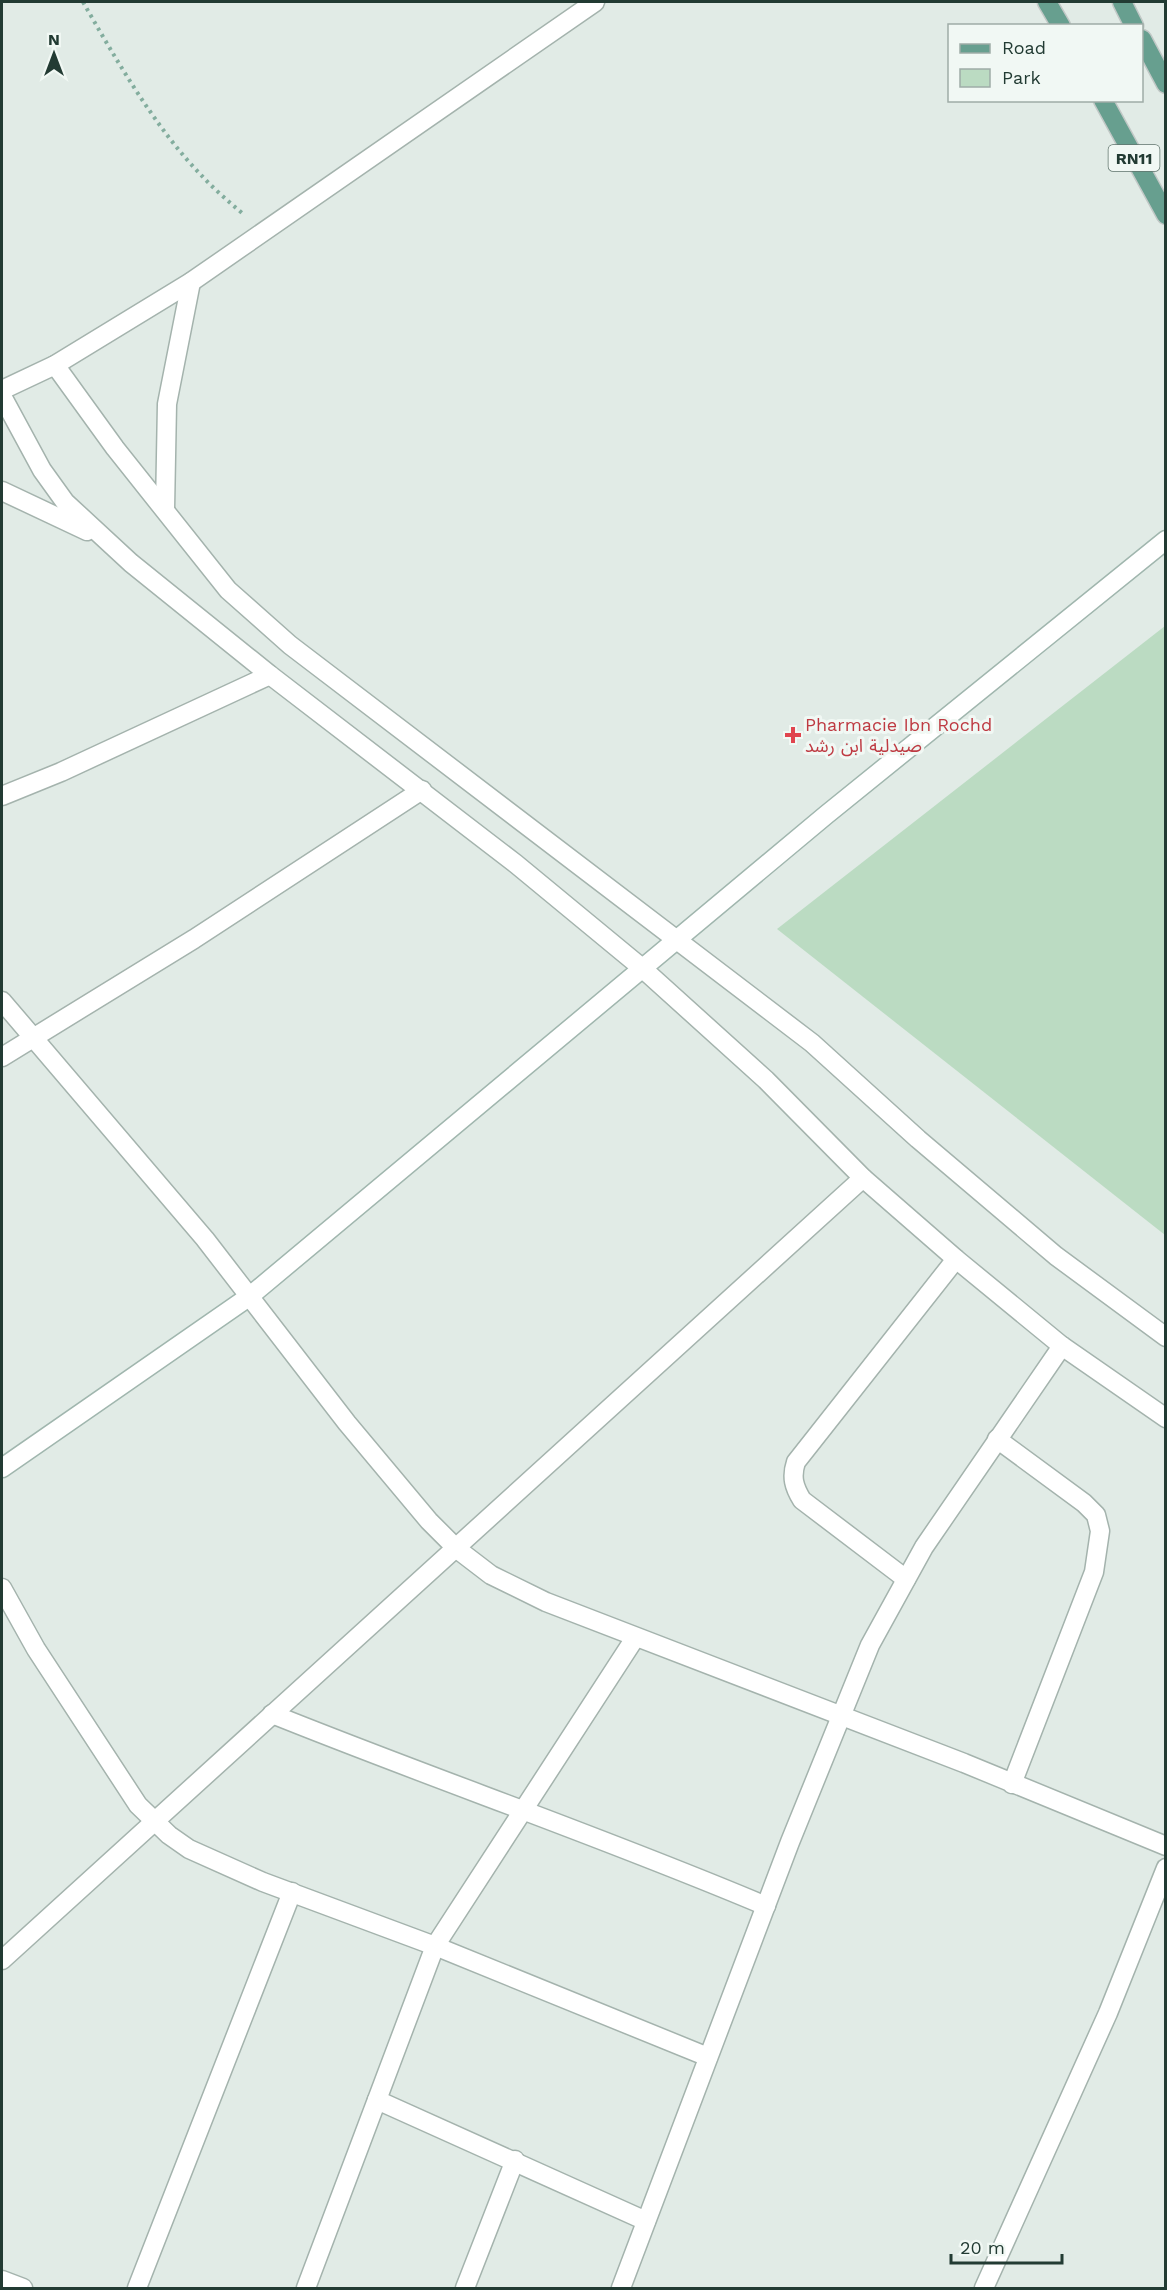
<svg xmlns="http://www.w3.org/2000/svg" width="1167" height="2290" font-family="'Work Sans','Noto Sans Arabic',sans-serif">
	<style>
		.green { fill: #bbdbc2 }
		.lines { fill: none; stroke-linecap: round; stroke-linejoin: round }
		.street-casing { stroke: #a4b3ad; stroke-width: 21 }
		.secondary-casing { stroke: #a0b6ae; stroke-width: 21 }
		.primary-casing { stroke: #c1c8c6; stroke-width: 21 }
		.path { stroke: #83ad9e; stroke-width: 4; stroke-dasharray: 3 4.5; stroke-linecap: butt }
		.street { stroke: #fff; stroke-width: 18 }
		.secondary { stroke: #fff; stroke-width: 18 }
		.primary { stroke: #679f8f; stroke-width: 18 }
		.health-dot { fill: #e0444e; stroke: #f1f8f4; stroke-width: 2 }
		.labels { text-anchor: middle; stroke-width: 6; stroke-linejoin: round; paint-order: stroke }
		.shield { fill: #f1f8f4; stroke: #60746d; stroke-width: 1.5 }
		.shield-label { font-size: 16px; font-weight: bold; fill: #223b33 }
		.health-label { font-size: 18px; fill: #be3a42; stroke: #f1f8f4; text-anchor: start }
	</style>
	<rect width="100%" height="100%" fill="#e1ebe6"/>
	<path class="green" d="M1165,626V1235L777,929Z"/>
	<g class="lines">
		<defs>
			<g id="street">
				<path d="M55,365L115,448L228,590L290,645L812,1043L918,1139L1056,1256L1166,1337"/>
				<path d="M2,390L55,365L191,282L595,2"/>
				<path d="M2,396L42,470L65,502L131,563L270,675L516,864L642,968L766,1080L863,1178L956,1259L1062,1346L1166,1418"/>
				<path d="M2,491L87,531"/>
				<path d="M165,509L167,404L191,282"/>
				<path d="M2,796L61,772L270,675"/>
				<path d="M2,1001L205,1239L347,1423L429,1521L457,1549L491,1575L546,1602L964,1763L1166,1846"/>
				<path d="M2,1057L194,939L422,790"/>
				<path d="M997,1439L1084,1503L1096,1515L1100,1531L1094,1572L1012,1784"/>
				<path d="M906,1579L802,1500C794,1487 791,1477 796,1462L956,1259"/>
				<path d="M2,1588L36,1649L138,1805L169,1835L189,1849L263,1882L435,1946L708,2057"/>
				<path d="M272,1714C436,1780 603,1837 766,1906"/>
				<path d="M2,1960L863,1178"/>
				<path d="M377,2100L646,2221"/>
				<path d="M2,2280L23,2288"/>
				<path d="M137,2288L292,1892"/>
				<path d="M306,2288L435,1946L635,1638"/>
				<path d="M465,2288L515,2160"/>
				<path d="M621,2288L790,1842L870,1645L924,1547L1062,1346"/>
				<path d="M984,2288L1108,2013L1166,1868"/>
			</g>
			<path id="secondary" d="M2,1468L250,1296L826,815L1166,540"/>
			<g id="primary">
				<path d="M1047,2L1061,26"/>
				<path d="M1122,2L1134,26"/>
				<path d="M1142,39L1166,84"/>
				<path d="M1103,100L1166,215"/>
			</g>
		</defs>
		<use href="#street" class="street-casing"/>
		<use href="#secondary" class="secondary-casing"/>
		<use href="#primary" class="primary-casing"/>
		<path class="path" d="M83,2C115,58 156,129 202,176C214,189 228,201 242,213"/>
		<use href="#street" class="street"/>
		<use href="#secondary" class="secondary"/>
		<use href="#primary" class="primary"/>
	</g>
	<path class="health-dot" d="M790 726h6v6h6v6h-6v6h-6v-6h-6v-6h6z"/>
	<g class="labels">
		<rect class="shield" x="1108.5" y="145" width="51" height="26" rx="4.5"/>
		<g class="shield-label">
			<text x="1134" y="164">RN11</text>
		</g>
		<g class="health-label">
			<text x="805" y="731">Pharmacie Ibn Rochd<tspan x="805" dy="21">صيدلية ابن رشد</tspan></text>
		</g>
	</g>
	<rect width="1167" height="2290" fill="none" stroke="#223b33" stroke-width="6"/>
	<rect x="948" y="24" width="195" height="78" fill="#f1f8f4" stroke="#9eaca7" stroke-width="1.5"/>
	<rect x="960" y="44" width="30" height="9" fill="#679f8f" stroke="#9eaca7" stroke-width="1.5"/>
	<text x="1002" y="54" font-size="18" fill="#223b33">Road</text>
	<rect x="960" y="69" width="30" height="18" fill="#bbdbc2" stroke="#9eaca7" stroke-width="1.5"/>
	<text x="1002" y="84" font-size="18" fill="#223b33">Park</text>
	<g transform="translate(54 54)" stroke="#f1f8f4" stroke-width="4.5" paint-order="stroke">
	<path d="M0-4.5L10 22L0 15L-10 22Z" fill="#223b33"/>
	<text y="-9" font-size="16" font-weight="bold" text-anchor="middle" fill="#223b33">N</text>
	</g>
	<path d="M951 2254v9h111v-9" fill="none" stroke="#223b33" stroke-width="3"/>
	<text x="960" y="2254" font-size="18" fill="#223b33" stroke="#f1f8f4" stroke-width="4.5" paint-order="stroke">20 m</text>
</svg>
